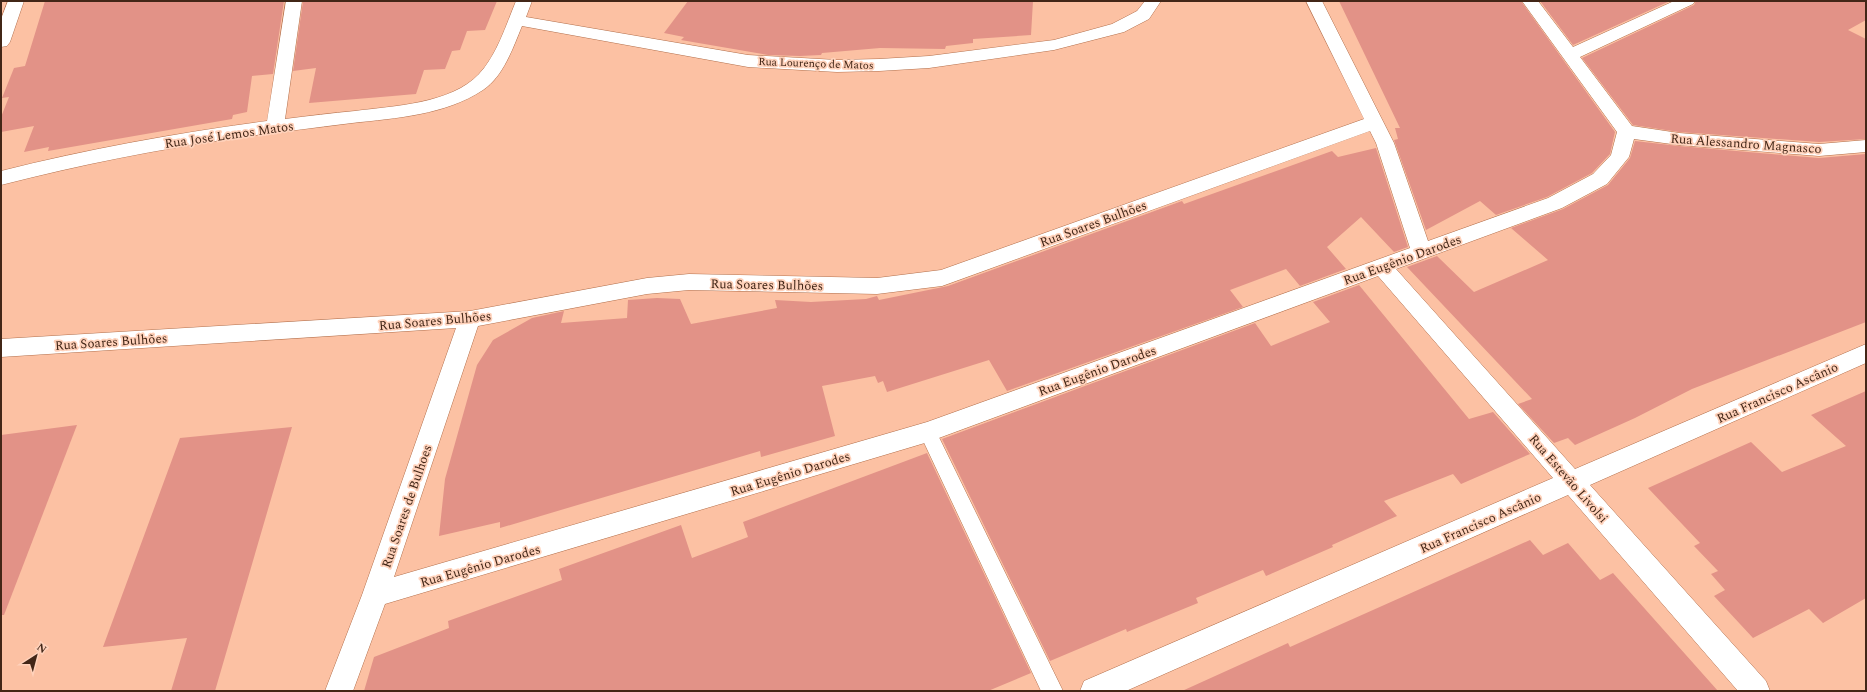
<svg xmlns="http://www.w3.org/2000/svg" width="1867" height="692" font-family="Spectral,serif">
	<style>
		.building { fill: #e29287 }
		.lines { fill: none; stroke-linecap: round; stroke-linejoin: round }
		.service-casing { stroke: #b26f4b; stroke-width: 1 }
		.minor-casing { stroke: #b26f4b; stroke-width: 1 }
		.service { fill: #fff; fill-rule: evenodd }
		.minor { fill: #fff; fill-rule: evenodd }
		.labels { text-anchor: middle; stroke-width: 3.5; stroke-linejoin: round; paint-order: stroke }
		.far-street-label { font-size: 11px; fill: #422617; stroke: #ffd2bb }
		.street-label { font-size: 13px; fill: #422617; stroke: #ffd2bb }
	</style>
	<rect width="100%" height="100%" fill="#fcc1a3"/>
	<g class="building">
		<path d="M45,1H284L273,74L252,76L247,112L233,115L232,119L48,151L49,147L24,152L34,126L1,132V117L9,97L2,98L14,68L25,66Z"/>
		<path d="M303,1H497L485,30L467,31L460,50L452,51L445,69L424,70L416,94L309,103L316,68L293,71Z"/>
		<path d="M688,1H1033L1031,35L973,39V43L946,46L945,49L880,48L822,53L821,55L800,56L768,55L681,40L684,37L664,33Z"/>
		<path d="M1339,1H1521L1615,132L1610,154L1592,173L1547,197L1496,215L1480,201L1426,230L1394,140L1398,139L1395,128H1400Z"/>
		<path d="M1540,1H1670L1573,45Z"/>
		<path d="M1696,1H1866V20L1848,30L1866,39V139L1819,142L1679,132L1633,125L1582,58L1694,5Z"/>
		<path d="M1635,141L1679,146L1819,158L1866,154V322L1692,389L1635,418L1575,445L1568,438L1554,443L1518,404L1532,399L1407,267L1437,256L1474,292L1548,260L1511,228L1563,209L1608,185L1630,158Z"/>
		<path d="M1376,148L1408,247L1394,252L1361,217L1327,247L1346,269L1300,286L1286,269L1230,290L1243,307L1007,391L989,360L887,392L883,381L878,383L875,376L822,386L835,436L761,457L760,451L500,528V522L439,536L445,479L477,365L493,340L532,318L564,311L561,323L627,318L628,300L657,298L680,299L691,324L777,308L775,300L811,302L866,299L877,296L879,300L948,286L1182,201L1184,204L1332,151L1338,157Z"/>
		<path d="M1359,285L1469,419L1493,412L1530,454L1461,484L1453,474L1384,501L1397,516L1332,545L1333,547L1266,576L1263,570L1196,598L1198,603L1127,632L1126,629L1050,661L942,439L1255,323L1271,346L1330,322L1313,302Z"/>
		<path d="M1866,391V598L1823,623L1809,609L1753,638L1714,596L1725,590L1711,574L1718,571L1694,546L1700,543L1648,488L1751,442L1782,472L1846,446L1811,415Z"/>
		<path d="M77,425L4,615H1V435Z"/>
		<path d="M292,427L215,691H171L187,638L103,647L180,438Z"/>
		<path d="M927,453L1031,673L988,691H364L374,657L449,628L448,621L562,580L559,569L681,525L692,558L748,537L743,522Z"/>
		<path d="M1530,540L1543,555L1568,543L1600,580L1613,573L1718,691H1182L1288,643L1290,647Z"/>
	</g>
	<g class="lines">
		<defs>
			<path id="service" d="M928,424L934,427L1063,691H1041L919,432L922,427Z"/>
			<g id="minor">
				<path d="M8,1H24L10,42L7,46L1,47V19Z"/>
				<path d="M286,1H302L285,119C309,116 332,113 355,111C393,106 451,104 479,74C497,55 506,25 516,1H532L526,17L748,55L837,60L879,59L929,56L1054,40L1112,24L1137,11L1145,1H1161L1149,19L1124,32L1054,50L929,68L879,71L837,72L748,67L522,26C513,48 503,77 483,90C445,115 397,118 352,123C314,128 276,132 238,138C158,149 79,165 1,185V171C88,149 177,133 267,121Z"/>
				<path d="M1306,1H1322L1394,143L1428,241L1548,198L1593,174L1611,155L1617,132L1522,1H1538L1573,47L1674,1H1695L1693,4L1580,57L1632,126L1679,133L1819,144L1866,140V152L1819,156L1679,145L1634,139L1629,157L1607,184L1562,208L1396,269L1575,469L1866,344V363L1590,485L1766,681L1770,691H1738L1568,495L1126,691H1080L1084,681L1553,478L1378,276L928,442L385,604L353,691H325L362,595L456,328L1,357V339L470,311L647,278L689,274L877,278L941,270L1364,119ZM1370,131L1376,143L1410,248L927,422L394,577L478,326L647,294L689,290L877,294L942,286Z"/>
			</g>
		</defs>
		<use href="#service" class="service-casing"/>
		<use href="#minor" class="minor-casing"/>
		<use href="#service" class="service"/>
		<use href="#minor" class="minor"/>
	</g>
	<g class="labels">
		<g class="far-street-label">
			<text transform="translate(816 63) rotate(2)" y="4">Rua Lourenço de Matos</text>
		</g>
		<g class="street-label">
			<text transform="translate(229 134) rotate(-8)" y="5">Rua José Lemos Matos</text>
			<text transform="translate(1746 143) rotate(4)" y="5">Rua Alessandro Magnasco</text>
			<text transform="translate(1093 223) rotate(-20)" y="5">Rua Soares Bulhões</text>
			<text transform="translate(1402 259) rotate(-20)" y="5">Rua Eugênio Darodes</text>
			<text transform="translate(767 284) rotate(1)" y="5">Rua Soares Bulhões</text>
			<text transform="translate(435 320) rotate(-5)" y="5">Rua Soares Bulhões</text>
			<text transform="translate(111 341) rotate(-4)" y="5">Rua Soares Bulhões</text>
			<text transform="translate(1097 370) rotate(-20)" y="5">Rua Eugênio Darodes</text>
			<text transform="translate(1777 392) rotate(-24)" y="5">Rua Francisco Ascânio</text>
			<text transform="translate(790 473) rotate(-17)" y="5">Rua Eugênio Darodes</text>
			<text transform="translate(1569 478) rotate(49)" y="5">Rua Estevão Livolsi</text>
			<text transform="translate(406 506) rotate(-71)" y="5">Rua Soares de Bulhoes</text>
			<text transform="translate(1480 522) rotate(-24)" y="5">Rua Francisco Ascânio</text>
			<text transform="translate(480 565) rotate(-16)" y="5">Rua Eugênio Darodes</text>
		</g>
	</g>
	<rect width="1867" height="692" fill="none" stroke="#422617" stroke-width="4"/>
	<g transform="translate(36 656) rotate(36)" stroke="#ffd2bb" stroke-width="3" paint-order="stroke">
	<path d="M0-3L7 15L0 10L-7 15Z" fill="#422617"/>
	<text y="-6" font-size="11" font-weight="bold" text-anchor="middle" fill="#422617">N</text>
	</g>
</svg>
